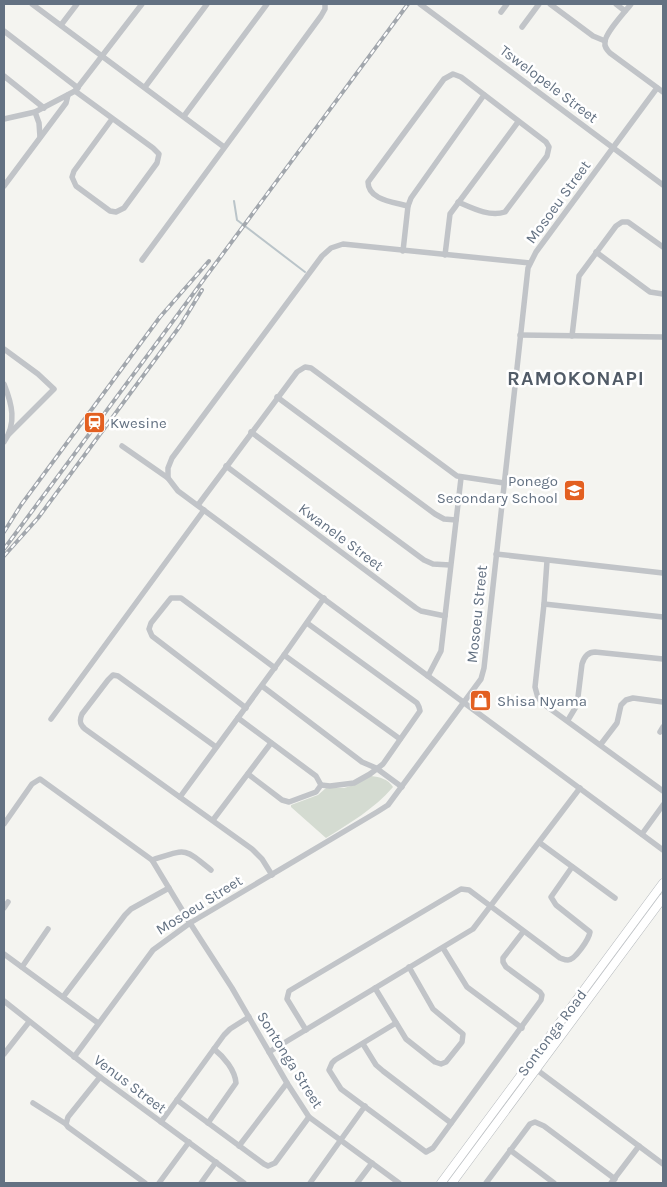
<svg xmlns="http://www.w3.org/2000/svg" width="667" height="1187" font-family="Karla,sans-serif">
	<style>
		.green { fill: #d4dbd1 }
		.lines { fill: none; stroke-linecap: round; stroke-linejoin: round }
		.stream { stroke: #bac4c9; stroke-width: 2 }
		.major-casing { stroke: #b4b8bc; stroke-width: 9 }
		.minor { stroke: #c1c4c8; stroke-width: 5.5 }
		.major { stroke: #fff; stroke-width: 8 }
		.rail-casing { stroke: #a2a7ad; stroke-width: 4 }
		.rail { stroke: #fff; stroke-width: 2; stroke-dasharray: 5.5; stroke-linecap: butt }
		.labels { text-anchor: middle; stroke-width: 5; stroke-linejoin: round; paint-order: stroke }
		.street-label { font-size: 15px; fill: #637182; stroke: #fff }
		.poi-label { font-size: 15px; fill: #637182; stroke: #fff; text-anchor: start }
		.district-label { font-size: 20px; font-weight: bold; letter-spacing: 1px; fill: #515b67; stroke: #fff }
	</style>
	<rect width="100%" height="100%" fill="#f4f4f0"/>
	<path class="green" d="M371,776C380,777 388,779 393,787C374,809 350,823 326,838L291,807V805L318,795L326,788H344L354,785Z"/>
	<g class="lines">
		<path class="stream" d="M234,201L237,220L305,272"/>
		<defs>
			<g id="major">
				<path d="M441,1183L663,883"/>
				<path d="M452,1183L663,898"/>
			</g>
		</defs>
		<use href="#major" class="major-casing"/>
		<g class="minor">
			<path d="M32,4L224,147"/>
			<path d="M420,4L663,185"/>
			<path d="M550,4L593,36L605,41"/>
			<path d="M616,4L625,11"/>
			<path d="M631,4C625,12 605,33 605,42C604,47 607,50 610,53L663,92"/>
			<path d="M501,12L507,4"/>
			<path d="M61,25L77,4"/>
			<path d="M522,27L539,4"/>
			<path d="M4,31L78,88"/>
			<path d="M4,76L44,108"/>
			<path d="M145,87L207,4"/>
			<path d="M75,91L153,148L159,154L157,163L124,208L116,212L110,211L76,186L72,177L74,171L112,119"/>
			<path d="M35,112L39,123L40,137"/>
			<path d="M184,116L267,4"/>
			<path d="M4,119L35,112L75,91L142,4"/>
			<path d="M4,186L66,103L68,95"/>
			<path d="M408,206C394,202 368,200 368,182L444,79L453,74L461,77L546,142L549,147L547,156L505,212C489,217 472,208 458,202"/>
			<path d="M403,251L408,206L411,198L484,95"/>
			<path d="M596,252L650,292L663,294"/>
			<path d="M445,255L450,214L518,122"/>
			<path d="M142,260L321,16L325,9V4"/>
			<path d="M520,335L663,337"/>
			<path d="M572,336L579,276L616,226L622,222H628L663,247"/>
			<path d="M4,349L38,374L54,389L9,434"/>
			<path d="M4,384C12,404 17,423 4,442"/>
			<path d="M277,397L435,514L444,519L456,520"/>
			<path d="M251,432L424,560L433,564L450,565"/>
			<path d="M122,446L168,478L178,491L663,850"/>
			<path d="M226,466L416,608L421,611L445,616"/>
			<path d="M168,478V468L172,458L322,256L331,248L343,244L530,263"/>
			<path d="M198,505L297,372L305,367L311,368L457,476L504,483"/>
			<path d="M496,554L663,573"/>
			<path d="M547,561L544,604L535,687L538,698L545,705L663,791"/>
			<path d="M544,604L663,617"/>
			<path d="M284,655L400,739"/>
			<path d="M428,676L441,651L461,478"/>
			<path d="M262,686L362,762L376,768L402,787"/>
			<path d="M246,708L152,636L149,629L151,623L171,598H181L275,668"/>
			<path d="M238,718L316,776L321,785"/>
			<path d="M51,719L204,510"/>
			<path d="M568,720L577,705L582,664C584,657 588,652 595,652L663,659"/>
			<path d="M660,732L663,727"/>
			<path d="M601,744L617,723L621,705L626,700L633,698L663,702"/>
			<path d="M216,747L118,676L113,675L108,680L82,714C79,721 80,725 85,729L252,849L262,859L272,875"/>
			<path d="M248,774L282,800L289,802L316,792L321,785L330,786L354,783L370,774L383,764L420,711L419,707L417,703L307,623"/>
			<path d="M180,797L284,655L324,598"/>
			<path d="M213,820L271,743"/>
			<path d="M4,824L32,784L40,779L152,860L190,923L232,988L287,1083L309,1117L399,1183"/>
			<path d="M642,834L663,805"/>
			<path d="M540,843L615,898"/>
			<path d="M152,860C187,849 183,847 211,870"/>
			<path d="M4,908L8,902"/>
			<path d="M443,948L467,987L522,1028"/>
			<path d="M4,954L98,1023"/>
			<path d="M22,967L48,929"/>
			<path d="M375,988L406,1039L435,1062L441,1064L446,1062L462,1042L463,1034L433,1009L409,967"/>
			<path d="M63,997L125,915L131,909L169,888"/>
			<path d="M4,1001L100,1077L244,1183"/>
			<path d="M396,1023L335,1060L332,1063L329,1070L341,1089L426,1152L433,1148L541,1000L542,995L540,992L506,967L503,962V958L523,932"/>
			<path d="M306,1030L287,999L289,991L461,889L469,890L560,958C563,959 565,960 568,960C575,960 589,939 590,932L556,905L551,897L572,867"/>
			<path d="M363,1044L376,1065L383,1071L451,1123"/>
			<path d="M269,1052L473,929L580,788"/>
			<path d="M4,1054L29,1022"/>
			<path d="M74,1057L153,950L190,923L377,812L388,805L481,679L484,668L528,268L536,252L657,88"/>
			<path d="M529,1064L663,1164"/>
			<path d="M100,1077L68,1117L66,1124L68,1127L145,1183"/>
			<path d="M177,1100L264,1164L268,1166L275,1163L309,1117"/>
			<path d="M33,1103L66,1124"/>
			<path d="M161,1122L224,1035L230,1029L249,1017"/>
			<path d="M208,1123L236,1083C235,1070 224,1057 214,1049"/>
			<path d="M239,1146L287,1083"/>
			<path d="M510,1150L554,1183"/>
			<path d="M159,1183L189,1142"/>
			<path d="M201,1183L216,1162"/>
			<path d="M310,1183L365,1106"/>
			<path d="M357,1183L372,1163"/>
			<path d="M486,1183L530,1124L535,1122L544,1126L615,1179"/>
			<path d="M611,1183L639,1146"/>
		</g>
		<use href="#major" class="major"/>
		<defs>
			<g id="rail">
				<path d="M4,532L21,505L160,317L209,261"/>
				<path d="M4,549L408,4"/>
				<path d="M4,556L38,518L180,326L202,290"/>
			</g>
		</defs>
		<use href="#rail" class="rail-casing"/>
		<use href="#rail" class="rail"/>
	</g>
	<defs>
		<symbol id="station-square" viewBox="-11 -11 22 22"><rect x="-9" y="-9" width="18" height="18" rx="4" fill="#e36021" stroke="#fff"/><path d="M-3-6H3Q5-6 5-4V2Q5 4 3 4L4.5 6H3L1.5 4h-3L-3 6H-4.5L-3 4Q-5 4-5 2V-4Q-5-6-3-6ZM-3.5-4v3h7v-3ZM-3.5 1v1.5H-2V1ZM2 1v1.5H3.5V1Z" fill="#fff"/></symbol>
		<symbol id="school-square" viewBox="-11 -11 22 22"><rect x="-9" y="-9" width="18" height="18" rx="4" fill="#e36021" stroke="#fff"/><path d="M0-5L7-2L0 1L-7-2ZM-4 1L0 2.5L4 1V4Q0 6-4 4Z" fill="#fff"/></symbol>
		<symbol id="shop-square" viewBox="-11 -11 22 22"><rect x="-9" y="-9" width="18" height="18" rx="4" fill="#e36021" stroke="#fff"/><path d="M-5-2.5h2.3a2.7 3.5 0 0 1 5.4 0H5L5.5 6h-11ZM-1.5-2.5h3a1.5 2.3 0 0 0-3 0Z" fill="#fff"/></symbol>
	</defs>
	<g fill-rule="evenodd">
		<use href="#station-square" x="82" y="410" width="25" height="25"/>
		<use href="#school-square" x="562" y="478" width="25" height="25"/>
		<use href="#shop-square" x="468" y="688" width="25" height="25"/>
	</g>
	<g class="labels">
		<g class="street-label">
			<text transform="translate(549 84) rotate(37)" y="5">Tswelopele Street</text>
			<text transform="translate(558 202) rotate(-54)" y="5">Mosoeu Street</text>
			<text transform="translate(341 537) rotate(37)" y="5">Kwanele Street</text>
			<text transform="translate(477 614) rotate(-84)" y="5">Mosoeu Street</text>
			<text transform="translate(199 905) rotate(-32)" y="5">Mosoeu Street</text>
			<text transform="translate(552 1033) rotate(-53)" y="5">Sontonga Road</text>
			<text transform="translate(290 1060) rotate(58)" y="5">Sontonga Street</text>
			<text transform="translate(130 1084) rotate(37)" y="5">Venus Street</text>
		</g>
		<g class="poi-label">
			<text x="110" y="428">Kwesine</text>
			<text x="558" y="486" text-anchor="end">Ponego<tspan x="558" dy="17">Secondary School</tspan></text>
			<text x="497" y="706">Shisa Nyama</text>
		</g>
		<g class="district-label">
			<text x="576" y="385">RAMOKONAPI</text>
		</g>
	</g>
	<rect width="667" height="1187" fill="none" stroke="#637182" stroke-width="10"/>
</svg>
